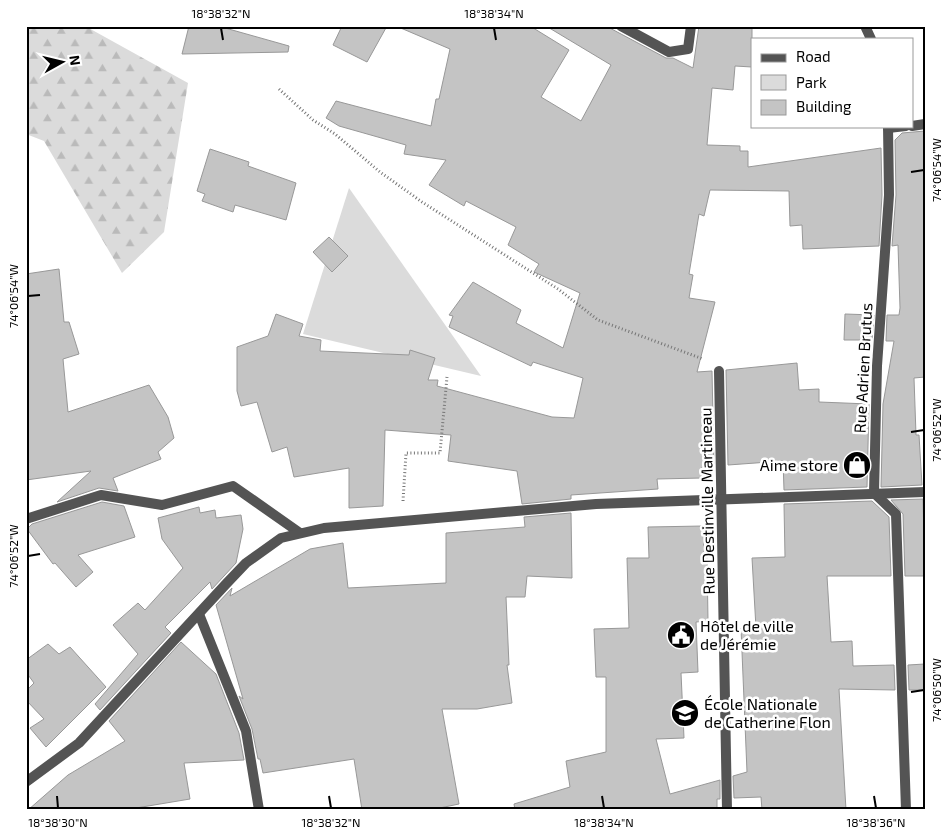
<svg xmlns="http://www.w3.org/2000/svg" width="951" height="836" font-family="'Exo 2',sans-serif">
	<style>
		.forest { fill: url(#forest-firs) }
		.park { fill: #dbdbdb }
		.building { fill: #c4c4c4; stroke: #989898 }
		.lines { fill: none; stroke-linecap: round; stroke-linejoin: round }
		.path { stroke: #767676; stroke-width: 3; stroke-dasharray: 1 2.5; stroke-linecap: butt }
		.minor { stroke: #545454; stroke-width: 10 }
		.tertiary { stroke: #545454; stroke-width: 10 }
		.ticks { fill: none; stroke: #000; stroke-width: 2 }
		.labels { text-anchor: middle; stroke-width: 5; stroke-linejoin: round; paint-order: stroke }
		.street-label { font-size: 16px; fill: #000; stroke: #fff }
		.poi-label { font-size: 16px; fill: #000; stroke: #fff; text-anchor: start }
		.neatline { fill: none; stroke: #000; stroke-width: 2 }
		.ticks-label { font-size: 12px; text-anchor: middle; fill: #000 }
	</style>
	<defs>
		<pattern id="forest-firs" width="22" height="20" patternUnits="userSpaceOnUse" patternTransform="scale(1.25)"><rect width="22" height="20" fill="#dbdbdb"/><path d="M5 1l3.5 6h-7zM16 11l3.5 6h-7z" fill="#bababa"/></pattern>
	</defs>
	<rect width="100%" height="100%" fill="#fff"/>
	<path class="forest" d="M26,26H85L188,83L164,232L122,273L44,141L26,134Z"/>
	<path class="park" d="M349,188L481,376L303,334Z"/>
	<g class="building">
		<path d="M189,26H218L289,46L288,52L182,54Z"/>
		<path d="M342,26H387L367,62L333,45Z"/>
		<path d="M396,26H530L569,50L541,97L581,121L611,65L546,26H606L666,58H673L693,68L699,26H752V67L735,66L733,90L712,88L707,145L740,146V151H748V167L881,148L882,195L879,246L803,249L802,225L790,226L789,191L710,190L704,216L699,214L689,274L693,275L689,298L715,302L697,372L712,371L714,466L702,467V478L657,479L658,489L571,495V499L522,504L517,471L448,461L451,435L385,430L383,506L349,508V468L294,477L287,447L272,452L257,402L241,406L237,391V347L268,336L276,314L303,324L299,336L321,340L320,351L409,355L410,350L435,358L428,380H438L437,386L552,417L574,418L583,378L533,362L531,366L449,327L453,316L449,315L473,282L521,310L516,323L563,348L580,293L534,272L539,264L508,245L516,227L466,201L464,206L429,185L446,160L404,154L406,145L339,126L326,118L336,101L431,126L436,99H439L450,49Z"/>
		<path d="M925,131V377L914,378L916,435H919L922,485L881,487L883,404L894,341H886L887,315H899L900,308L898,245L892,246L896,195L895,140L902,133Z"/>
		<path d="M210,149L249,162L248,166L296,183L286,220L235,205L233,212L202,201L205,194L197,191Z"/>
		<path d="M329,237L348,256L332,272L313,252Z"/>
		<path d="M59,269L64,322H69L79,354L63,359L68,412L149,385L168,417L174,438L158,452L161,459L113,478L118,491L99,488L57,502L91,471L26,480V274Z"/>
		<path d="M845,314L874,315L872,340H844Z"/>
		<path d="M797,363L799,390L819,389V402L869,404L867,487L784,490L783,461L728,465L726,370Z"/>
		<path d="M923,499L925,576H905L903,514L891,500Z"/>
		<path d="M872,501L889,517L891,576H827L831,642L852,641L853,666L894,665L895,690L839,689L846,810H762L761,797L734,798L733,776L747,772L741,628H756L752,558L785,557L784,504Z"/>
		<path d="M102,502L124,506L135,537L78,555L93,572L76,587L55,563L53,564L27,529L32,524Z"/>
		<path d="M199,507L200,513L215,510L216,518L241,515L243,529L236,563L212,589L210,582L165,627L171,633L100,710L95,704L138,654L113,625L138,603L145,610L183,568L162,539L158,518Z"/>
		<path d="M571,513L572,578L527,576L525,597H506L509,665H507L512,703L477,709H442L459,804L430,810H362L354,759L263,773L260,759H258L252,729L239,696L243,699L216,605L232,588L230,596L310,549L343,543L348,588L446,583V533L525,527L524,517Z"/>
		<path d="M703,526L704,556H707L708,621L696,622L698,672L681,673L684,738L656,739L670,794L720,780V799H717V810H515L514,804L570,787L566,761L606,752V677H596L594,629L629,628L627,558H649L648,527Z"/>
		<path d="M181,642L216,674L239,733L244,760L184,763L190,799L124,810H28L68,775L125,741L109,721Z"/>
		<path d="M48,644L59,654L70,647L106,687L46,747L30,728L44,719L26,700V691L34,683L26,672V660Z"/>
		<path d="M925,664V690H909L908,665Z"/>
	</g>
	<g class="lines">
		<g class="path">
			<path d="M279,89L313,120L335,134L380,172L422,202L558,289L598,320L703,359"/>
			<path d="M403,501L406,453H440L447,377"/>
		</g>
		<g class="minor">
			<path d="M621,26L669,52L688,49L691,26"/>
			<path d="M865,26L871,39"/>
			<path d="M888,126L889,195L877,366L874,493L896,514L906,810"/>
			<path d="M912,126L925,124"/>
			<path d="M888,128L906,126"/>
			<path d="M719,371L727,810"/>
			<path d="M26,519L101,495L162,505L233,486L300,533"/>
			<path d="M199,614L246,731L259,810"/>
		</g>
		<path class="tertiary" d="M26,782L79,743L226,584L246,563L281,538L324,528L596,504L925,492"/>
	</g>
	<path class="ticks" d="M221,28L223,40M494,28L496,40M911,172L924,170M28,296L40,295M911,432L924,430M28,556L40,554M911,692L924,690M57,796L58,808M329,796L331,808M602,796L604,808M874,796L876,808"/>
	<defs>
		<symbol id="shop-disc" viewBox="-11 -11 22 22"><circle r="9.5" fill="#000" stroke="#fff"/><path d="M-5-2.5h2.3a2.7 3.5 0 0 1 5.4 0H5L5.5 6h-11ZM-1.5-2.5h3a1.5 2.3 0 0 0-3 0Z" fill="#fff"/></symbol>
		<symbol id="civic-disc" viewBox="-11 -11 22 22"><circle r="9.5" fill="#000" stroke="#fff"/><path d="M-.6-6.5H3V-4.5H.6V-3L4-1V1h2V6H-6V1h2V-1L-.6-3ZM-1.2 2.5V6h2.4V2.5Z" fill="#fff"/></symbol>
		<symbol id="school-disc" viewBox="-11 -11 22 22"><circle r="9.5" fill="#000" stroke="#fff"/><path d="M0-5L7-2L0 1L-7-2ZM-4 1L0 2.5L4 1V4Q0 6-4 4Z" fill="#fff"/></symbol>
	</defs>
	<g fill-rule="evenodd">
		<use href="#shop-disc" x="841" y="449" width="32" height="32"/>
		<use href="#civic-disc" x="665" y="619" width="32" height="32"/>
		<use href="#school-disc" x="669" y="697" width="32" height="32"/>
	</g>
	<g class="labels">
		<g class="street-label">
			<text transform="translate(863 368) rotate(-87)" y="6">Rue Adrien Brutus</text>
			<text transform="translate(707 501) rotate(-91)" y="6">Rue Destinville Martineau</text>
		</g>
		<g class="poi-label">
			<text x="838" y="471" text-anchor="end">Aime store</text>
			<text x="700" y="632">Hôtel de ville<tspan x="700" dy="18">de Jérémie</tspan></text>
			<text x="704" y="710">École Nationale<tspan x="704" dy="18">de Catherine Flon</tspan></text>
		</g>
	</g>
	<rect width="951" height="836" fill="none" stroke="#ffffff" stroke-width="55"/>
	<rect x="751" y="38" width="162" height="90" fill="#ffffff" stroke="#999999"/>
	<rect x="761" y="54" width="25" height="8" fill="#545454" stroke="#999999"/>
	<text x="796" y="62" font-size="15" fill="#000000">Road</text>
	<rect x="761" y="75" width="25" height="15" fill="#dbdbdb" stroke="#999999"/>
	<text x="796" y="88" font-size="15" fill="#000000">Park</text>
	<rect x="761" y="100" width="25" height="15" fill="#c4c4c4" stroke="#999999"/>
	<text x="796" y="112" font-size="15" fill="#000000">Building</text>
	<g transform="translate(62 62) rotate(82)" stroke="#ffffff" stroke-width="4" paint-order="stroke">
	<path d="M0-4L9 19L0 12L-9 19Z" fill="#000000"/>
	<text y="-8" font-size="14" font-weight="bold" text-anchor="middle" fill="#000000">N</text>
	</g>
	<rect x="28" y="28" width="896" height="780" class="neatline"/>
	<g class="ticks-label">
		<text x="221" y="18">18°38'32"N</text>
		<text x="494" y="18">18°38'34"N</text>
		<text transform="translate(937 170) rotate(-90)" y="4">74°06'54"W</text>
		<text transform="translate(14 296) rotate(-90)" y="4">74°06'54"W</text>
		<text transform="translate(937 430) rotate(-90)" y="4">74°06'52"W</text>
		<text transform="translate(14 556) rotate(-90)" y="4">74°06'52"W</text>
		<text transform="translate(937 690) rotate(-90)" y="4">74°06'50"W</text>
		<text x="58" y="827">18°38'30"N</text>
		<text x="331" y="827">18°38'32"N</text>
		<text x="604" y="827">18°38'34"N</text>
		<text x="876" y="827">18°38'36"N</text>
	</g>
</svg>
